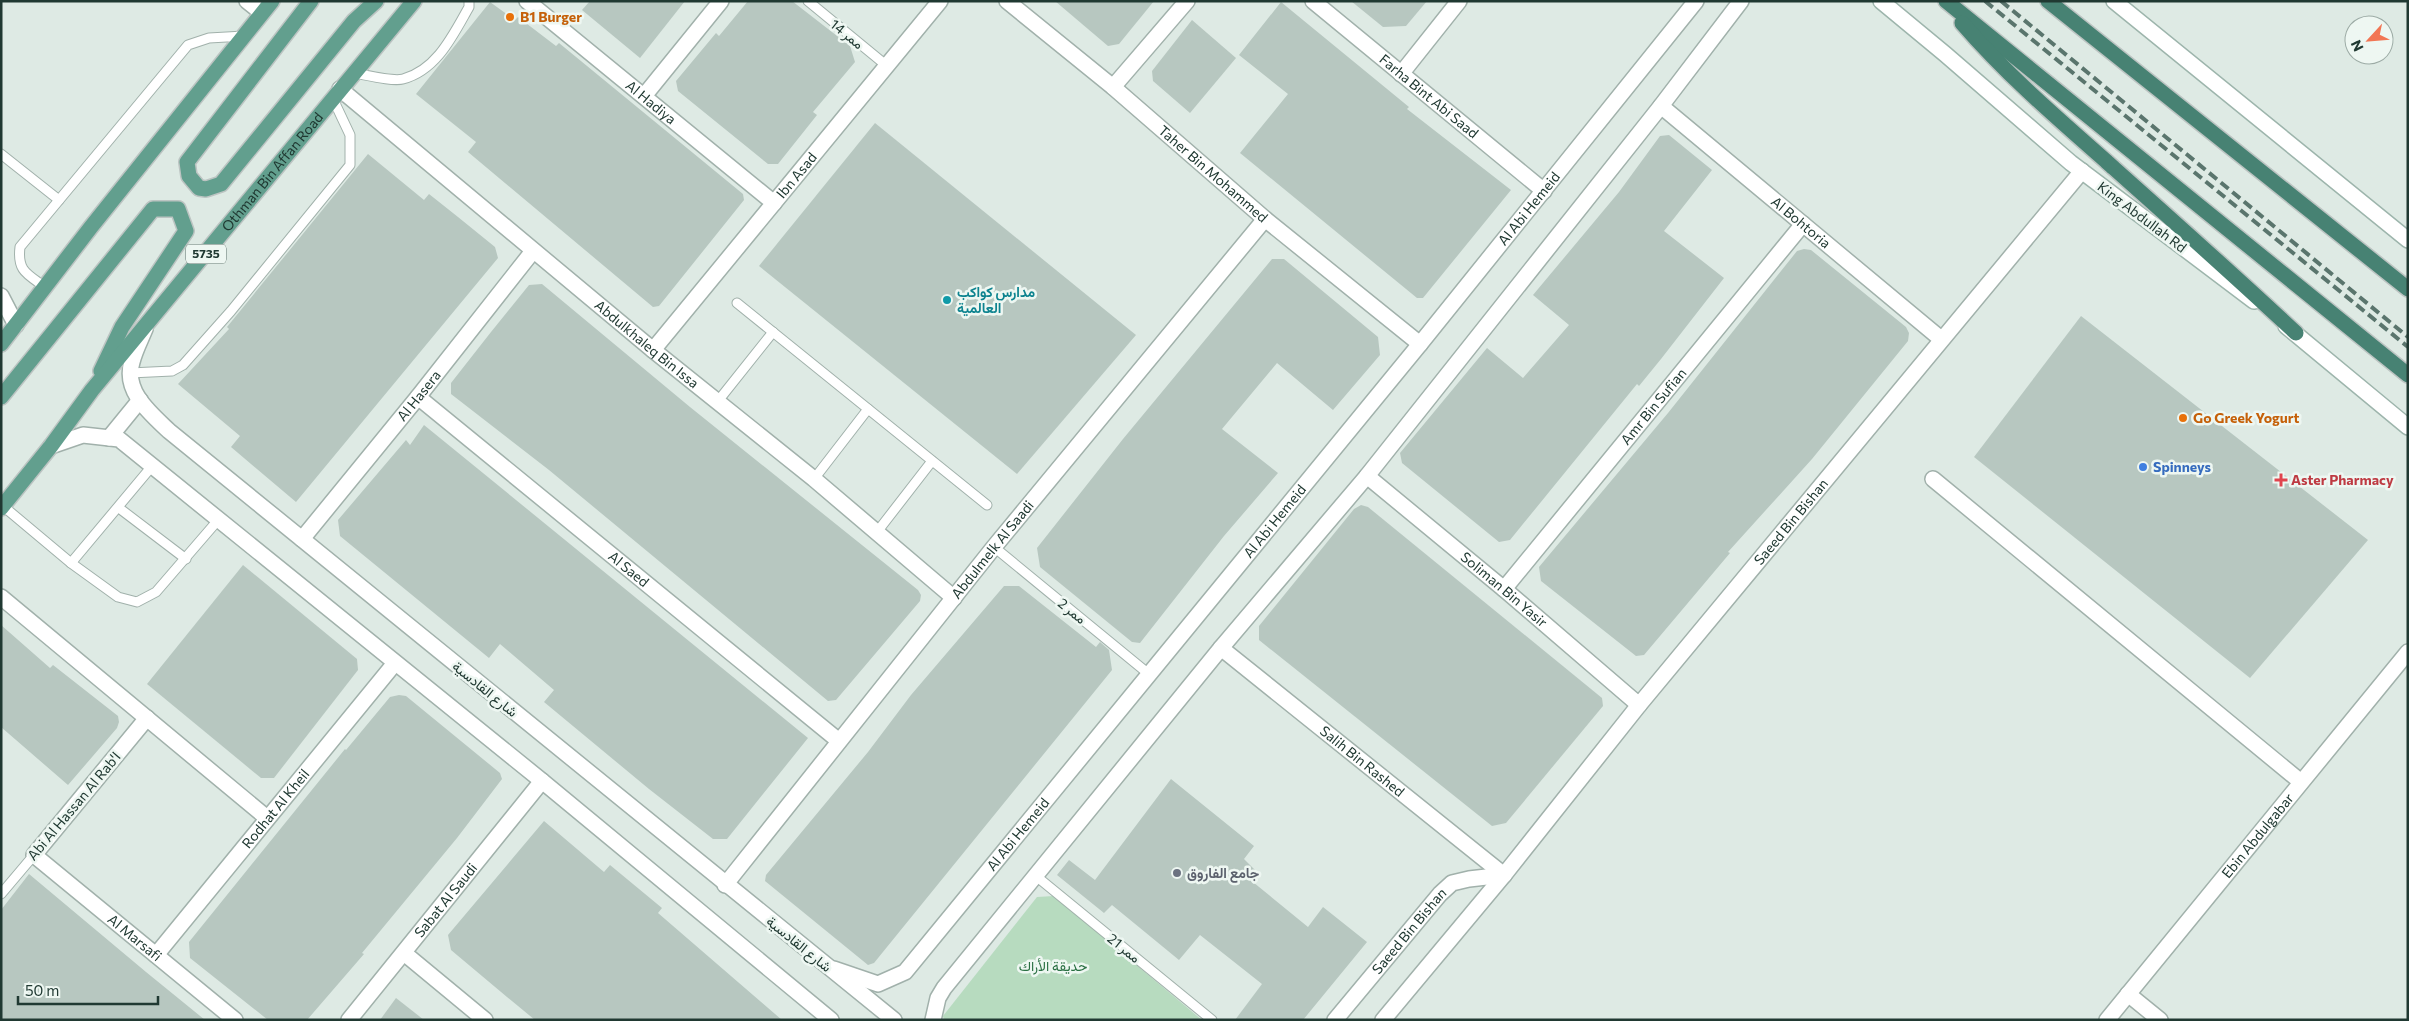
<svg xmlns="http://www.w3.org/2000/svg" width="2409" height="1021" font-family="Commissioner,Vazirmatn,sans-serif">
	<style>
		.garden { fill: #b7dbbf }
		.building { fill: #b7c7c0 }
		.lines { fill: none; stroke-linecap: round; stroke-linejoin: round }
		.service-casing { stroke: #a1b1ab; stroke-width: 11 }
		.minor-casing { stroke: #a1b1ab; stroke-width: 18 }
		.tertiary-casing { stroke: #a1b1ab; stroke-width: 18 }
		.secondary-casing { stroke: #9db5ac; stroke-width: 18 }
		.primary-casing { stroke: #bcc4c2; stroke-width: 18 }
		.trunk-casing { stroke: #bcc4c2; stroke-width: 18 }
		.service { stroke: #fff; stroke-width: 9 }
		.minor { stroke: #fff; stroke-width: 15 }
		.tertiary { stroke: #fff; stroke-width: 15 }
		.secondary { stroke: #fff; stroke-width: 15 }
		.primary { stroke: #629f8e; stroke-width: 15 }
		.trunk { stroke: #478273; stroke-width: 15 }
		.rail { stroke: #5a756d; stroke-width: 4; stroke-dasharray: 10 5; stroke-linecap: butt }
		.food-dot { fill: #e8710a; stroke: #eef7f2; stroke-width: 2 }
		.culture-dot { fill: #0f9aa8; stroke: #eef7f2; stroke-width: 2 }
		.shop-dot { fill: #3f7fe0; stroke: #eef7f2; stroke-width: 2 }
		.health-dot { fill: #e0444e; stroke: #eef7f2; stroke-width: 2 }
		.worship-dot { fill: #6b7280; stroke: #eef7f2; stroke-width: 2 }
		.labels { text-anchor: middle; stroke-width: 5; stroke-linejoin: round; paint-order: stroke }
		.shield { fill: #eef7f2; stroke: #5e726c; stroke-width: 1 }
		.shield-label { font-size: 12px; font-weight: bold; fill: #203932 }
		.food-label { font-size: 14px; font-weight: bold; fill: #c56008; stroke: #eef7f2; text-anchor: start }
		.street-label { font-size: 14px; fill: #203932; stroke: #eef7f2 }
		.culture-label { font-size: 14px; font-weight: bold; fill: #0d838f; stroke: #eef7f2; text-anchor: start }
		.shop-label { font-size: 14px; font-weight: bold; fill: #366cbe; stroke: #eef7f2; text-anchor: start }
		.health-label { font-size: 14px; font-weight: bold; fill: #be3a42; stroke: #eef7f2; text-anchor: start }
		.worship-label { font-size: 14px; font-weight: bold; fill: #5b616d; stroke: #eef7f2; text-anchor: start }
		.park-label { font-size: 14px; fill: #2a7043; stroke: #eef7f2 }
	</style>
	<rect width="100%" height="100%" fill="#deeae4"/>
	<path class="garden" d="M1054,896L1202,1020H944L943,1016L1037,897Z"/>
	<g class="building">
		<path d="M590,1H685L640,58L582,10Z"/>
		<path d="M748,1H792L850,46L855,62L813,112L817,115L778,164H768L678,91L676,81L716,33L719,36Z"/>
		<path d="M1055,1H1154L1119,44L1108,46Z"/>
		<path d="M1351,1H1427L1406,26L1383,27Z"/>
		<path d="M490,2L515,20L518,17L556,46L559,43L743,194L744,200L659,306L653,307L468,152L476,142L416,94Z"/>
		<path d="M1281,2L1409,107L1407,109L1511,190L1423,298H1417L1240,153L1288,94L1239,55Z"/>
		<path d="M1192,20L1236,58L1190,113L1153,81L1152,71Z"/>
		<path d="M875,123L1136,335L1017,474L759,266Z"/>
		<path d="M1669,135L1712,170L1664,231L1724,278L1661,359L1639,386L1637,384L1510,540L1499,542L1402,463L1400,453L1487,348L1523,378L1569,325L1533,295L1619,192L1660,136Z"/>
		<path d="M368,154L424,200L429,194L458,217L495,247L498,258L296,502L231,447L240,436L178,384L229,329L227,327Z"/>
		<path d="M1804,249L1811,250L1906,327L1909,333L1908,341L1812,459L1728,552L1730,553L1644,655L1636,656L1541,581L1539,567L1668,413L1797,251Z"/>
		<path d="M1272,259H1284L1378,337L1380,355L1333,410L1277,363L1222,429L1278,473L1224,536L1140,643L1132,642L1040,567L1037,548L1123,439Z"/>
		<path d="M542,284L690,407L918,590L921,595L920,601L836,700L828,701L549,470L451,394V383L491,332L529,285Z"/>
		<path d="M2081,316L2368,540L2250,678L1974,457Z"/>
		<path d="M424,425L808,738L727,839H713L649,789L544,702L554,690L500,644L489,658L340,536L338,520L406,440L410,445Z"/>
		<path d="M1361,505L1368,507L1602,698L1603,706L1506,823L1492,826L1259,640V626L1354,509Z"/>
		<path d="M243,565L357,659L358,670L274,778H261L147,684Z"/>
		<path d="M1004,586H1019L1096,647L1100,642L1109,650L1112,670L874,963L868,965L765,881L766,875L868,752L911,695Z"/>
		<path d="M1,625L50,668L53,665L118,716L119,722L117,728L68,785L1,727Z"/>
		<path d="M399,695L406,696L500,773L502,779L457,838L362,953L364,954L307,1020H268L190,958L189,942L345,749L346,750L390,697Z"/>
		<path d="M1171,779L1254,846L1244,859L1255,870L1248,878L1308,927L1323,907L1367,942L1303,1020H1235L1262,984L1200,935L1179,960L1112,905L1104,913L1057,875L1069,860L1095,880Z"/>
		<path d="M544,821L604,872L610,865L662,908L658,913L782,1020H535L507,997L451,950L448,935Z"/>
		<path d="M29,874L146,972L205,1020H1V910Z"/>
		<path d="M396,998L424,1020H380Z"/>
	</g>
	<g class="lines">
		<defs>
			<g id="service">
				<path d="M808,1L887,66"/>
				<path d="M354,73C366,75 393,82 403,79C437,70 453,35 469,7V1"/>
				<path d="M1,154L59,200"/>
				<path d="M45,287C27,274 17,271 20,247L188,45L209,38L244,36"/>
				<path d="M737,303L987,505"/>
				<path d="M130,373L172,371L183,365L231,311L350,165V135L333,99"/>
				<path d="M718,401L773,332"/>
				<path d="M814,479L868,409"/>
				<path d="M3,506L71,563L118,597L137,602L156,592L219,519"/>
				<path d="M119,508L186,559"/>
				<path d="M877,532L932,461"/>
				<path d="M994,547L1150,675"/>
				<path d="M71,563L153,465"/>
				<path d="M1036,876L1212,1020"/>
				<path d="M1,894L34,855"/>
			</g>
			<g id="minor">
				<path d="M247,1L262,13"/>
				<path id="s1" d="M527,1L774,203"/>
				<path id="s2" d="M1007,1L1113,87L1265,219L1420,344"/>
				<path id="s3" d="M1313,1L1544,191"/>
				<path d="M1401,74L1459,1"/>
				<path d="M1113,87L1187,1"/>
				<path id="s4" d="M340,89L653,350L814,479L954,598"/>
				<path d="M644,96L721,1"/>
				<path id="s5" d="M1661,106L1941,339"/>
				<path d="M1,296L16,325"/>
				<path id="s6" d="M653,350L940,1"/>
				<path id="s7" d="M418,397L839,741"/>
				<path id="s8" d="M1367,476L1504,589L1639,705"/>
				<path d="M1933,479L2301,782"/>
				<path id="s9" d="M302,539L418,397L533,251"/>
				<path id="s10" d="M1504,589L1803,224"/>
				<path d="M1,597L267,818"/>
				<path id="s11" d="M1221,648L1504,875L1639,705L2082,171"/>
				<path id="s12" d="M147,718L34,855L235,1020"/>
				<path id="s13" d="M725,885L994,547L1265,219"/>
				<path d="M404,953L485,1020"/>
				<path id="s14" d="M156,955L395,663"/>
				<path id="s15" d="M834,969L878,984L905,972L1420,344L1696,1"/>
				<path d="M2128,994L2160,1020"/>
				<path id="s16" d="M349,1020L542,781"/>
				<path d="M933,1020L938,998L944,988L1221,648L1367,476L1661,106L1741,1"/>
				<path id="s17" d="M2107,1020L2408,652"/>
			</g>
			<g id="tertiary">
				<path d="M145,329C141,339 135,350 132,362C123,391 150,413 169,431L894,1020"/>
				<path d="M109,438L140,400"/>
				<path d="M51,446L83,435L119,439L542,781L831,1020"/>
				<path id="s18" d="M1335,1020L1440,894L1452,883L1469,879L1504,875"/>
				<path d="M1383,1020L1504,875"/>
			</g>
			<g id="secondary">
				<path d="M1881,1L1945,54L2071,163L2254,301"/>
				<path d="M2114,1L2408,240"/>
				<path d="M2286,326L2408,427"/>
			</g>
			<g id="primary">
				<path d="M311,1L187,162L189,176L199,188L206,189L221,184L354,21L376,1"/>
				<path d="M1,344L91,227L272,1"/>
				<path d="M1,397L153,209H178L186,231L122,327L101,371"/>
				<path id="s19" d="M1,508L51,446L92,390L414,1"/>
			</g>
			<g id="trunk">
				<path d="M1946,1L2408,375"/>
				<path d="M2048,1L2408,289"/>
				<path d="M1962,23C2006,74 2057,118 2107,162C2171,219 2234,275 2296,333"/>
			</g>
		</defs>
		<use href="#service" class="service-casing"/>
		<use href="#minor" class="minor-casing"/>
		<use href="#tertiary" class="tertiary-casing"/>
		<use href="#secondary" class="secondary-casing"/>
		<use href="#primary" class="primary-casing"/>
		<use href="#trunk" class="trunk-casing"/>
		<use href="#service" class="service"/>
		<use href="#minor" class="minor"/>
		<use href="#tertiary" class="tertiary"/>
		<use href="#secondary" class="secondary"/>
		<use href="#primary" class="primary"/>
		<use href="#trunk" class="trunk"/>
		<g class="rail">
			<path d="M1985,1L2408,347"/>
			<path d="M2001,1L2408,337"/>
		</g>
	</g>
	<g class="food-dot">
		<circle cx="510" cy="17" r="5"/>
		<circle cx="2183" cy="418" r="5"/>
	</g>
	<circle class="culture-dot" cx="947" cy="300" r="5"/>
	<circle class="shop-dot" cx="2143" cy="467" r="5"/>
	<path class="health-dot" d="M2278.5 472.5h5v5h5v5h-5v5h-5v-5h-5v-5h5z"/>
	<circle class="worship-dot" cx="1177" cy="873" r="5"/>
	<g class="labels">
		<rect class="shield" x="186" y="244.5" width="40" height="19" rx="4"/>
		<g class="shield-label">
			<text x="206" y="258">5735</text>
		</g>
		<g class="food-label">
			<text x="520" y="22">B1 Burger</text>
			<text x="2193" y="423">Go Greek Yogurt</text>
		</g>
		<g class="street-label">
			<text transform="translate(847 34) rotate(39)" y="5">ممر 14</text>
			<text dy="5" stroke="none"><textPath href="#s3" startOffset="150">Farha Bint Abi Saad</textPath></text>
			<text dy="5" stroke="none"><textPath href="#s1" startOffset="160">Al Hadiya</textPath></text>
			<text dy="5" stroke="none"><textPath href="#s19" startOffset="432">Othman Bin Affan Road</textPath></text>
			<text dy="5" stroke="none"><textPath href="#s2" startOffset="269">Taher Bin Mohammed</textPath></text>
			<text dy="5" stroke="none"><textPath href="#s6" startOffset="226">Ibn Asad</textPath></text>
			<text dy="5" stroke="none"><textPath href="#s15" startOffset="1062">Al Abi Hemeid</textPath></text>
			<text transform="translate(2142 217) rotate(37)" y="5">King Abdullah Rd</text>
			<text dy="5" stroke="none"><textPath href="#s5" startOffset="182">Al Bohtoria</textPath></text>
			<text dy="5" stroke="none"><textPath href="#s4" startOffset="399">Abdulkhaleq Bin Issa</textPath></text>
			<text dy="5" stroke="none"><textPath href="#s9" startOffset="185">Al Hasera</textPath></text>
			<text dy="5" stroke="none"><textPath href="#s10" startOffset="236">Amr Bin Sufian</textPath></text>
			<text dy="5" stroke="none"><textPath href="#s15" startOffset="659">Al Abi Hemeid</textPath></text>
			<text dy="5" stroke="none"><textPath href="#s11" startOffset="818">Saeed Bin Bishan</textPath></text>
			<text dy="5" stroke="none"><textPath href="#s13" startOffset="429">Abdulmelk Al Saadi</textPath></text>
			<text dy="5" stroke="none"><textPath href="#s7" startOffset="272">Al Saed</textPath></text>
			<text dy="5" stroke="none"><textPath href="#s8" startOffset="178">Soliman Bin Yasir</textPath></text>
			<text transform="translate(1072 611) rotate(39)" y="5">ممر 2</text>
			<text transform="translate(485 689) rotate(39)" y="5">شارع القادسية</text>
			<text dy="5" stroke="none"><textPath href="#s11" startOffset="181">Salih Bin Rashed</textPath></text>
			<text transform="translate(74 806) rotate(-50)" y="5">Abi Al Hassan Al Rab'I</text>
			<text dy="5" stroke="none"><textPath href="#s14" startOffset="189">Rodhat Al Kheil</textPath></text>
			<text dy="5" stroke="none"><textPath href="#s15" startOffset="254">Al Abi Hemeid</textPath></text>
			<text dy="5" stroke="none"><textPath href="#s17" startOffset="238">Ebin Abdulgabar</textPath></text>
			<text dy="5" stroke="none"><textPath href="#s16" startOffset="154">Sabat Al Saudi</textPath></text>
			<text dy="5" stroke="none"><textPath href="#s18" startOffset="116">Saeed Bin Bishan</textPath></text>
			<text dy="5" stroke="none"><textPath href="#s12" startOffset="308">Al Marsafi</textPath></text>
			<text transform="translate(799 944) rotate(39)" y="5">شارع القادسية</text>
			<text transform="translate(1124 948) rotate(39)" y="5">ممر 21</text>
		</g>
		<g class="culture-label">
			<text x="957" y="297">مدارس كواكب<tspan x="957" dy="16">العالمية</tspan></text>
		</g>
		<g class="shop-label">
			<text x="2153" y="472">Spinneys</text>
		</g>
		<g class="health-label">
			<text x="2291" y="485">Aster Pharmacy</text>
		</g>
		<g class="worship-label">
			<text x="1187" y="878">جامع الفاروق</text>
		</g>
		<g class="park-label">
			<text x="1053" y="971">حديقة الأراك</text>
		</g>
	</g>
	<rect width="2409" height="1021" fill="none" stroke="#203932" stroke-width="5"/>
	<g transform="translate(2369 40) rotate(244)"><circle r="24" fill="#eef7f2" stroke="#9caba5"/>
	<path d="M0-4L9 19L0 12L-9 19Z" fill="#f27654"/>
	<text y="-8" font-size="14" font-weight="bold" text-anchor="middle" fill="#203932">N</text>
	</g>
	<path d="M18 996v8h140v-8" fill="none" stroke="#203932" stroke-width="2.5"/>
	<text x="25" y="996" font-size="15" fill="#203932" stroke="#eef7f2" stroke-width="4" paint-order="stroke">50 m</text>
</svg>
